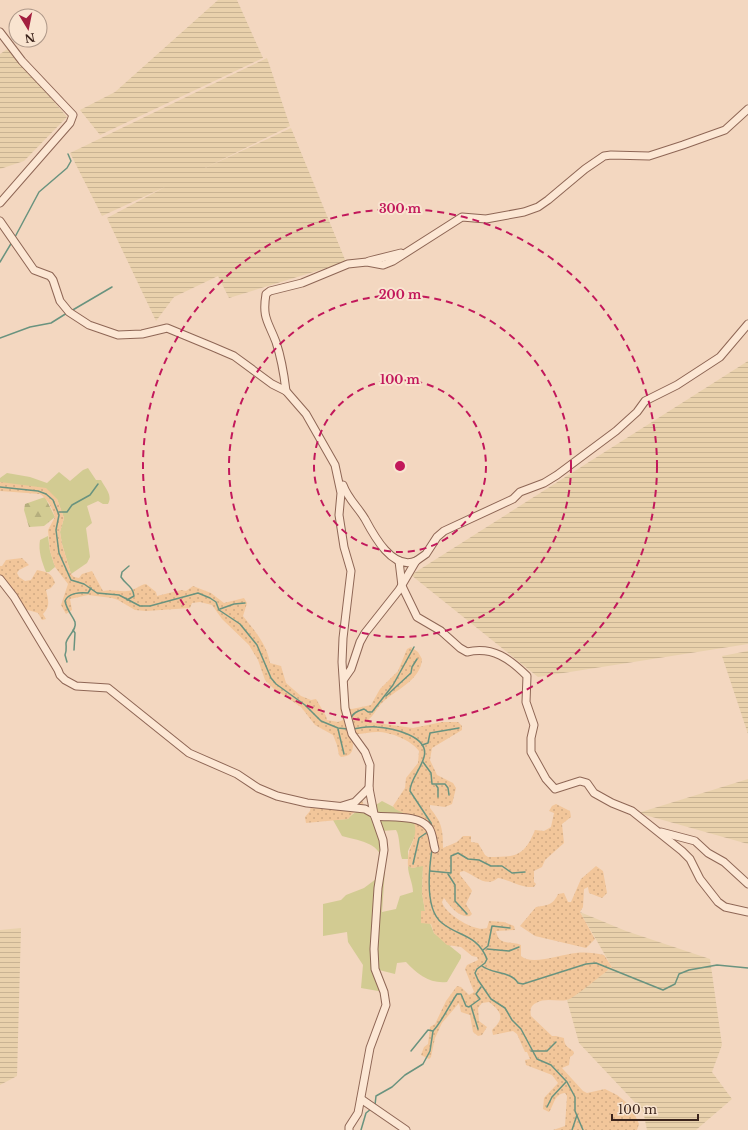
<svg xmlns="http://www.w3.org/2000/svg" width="748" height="1130" font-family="'Libre Baskerville',serif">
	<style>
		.farmland { fill: url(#farmland-rules) }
		.green { fill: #d2cb92 }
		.forest { fill: url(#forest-firs) }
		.sand { fill: url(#sand-dots) }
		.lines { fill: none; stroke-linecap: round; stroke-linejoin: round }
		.stream { stroke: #69937f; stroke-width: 1.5 }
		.minor-casing { stroke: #8e6655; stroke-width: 9 }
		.minor { stroke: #fce7d4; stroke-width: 7 }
		.ring { fill: none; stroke: #c2185b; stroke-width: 2; stroke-dasharray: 7 5 }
		.centre { fill: #c2185b; stroke: #f9e4d0; stroke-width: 2 }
		.ring-label { font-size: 12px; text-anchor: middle; font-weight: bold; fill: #c2185b; stroke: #f9e4d0; stroke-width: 4; stroke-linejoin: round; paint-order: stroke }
	</style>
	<defs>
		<pattern id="farmland-rules" width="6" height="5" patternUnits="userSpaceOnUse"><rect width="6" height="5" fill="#e9d1ac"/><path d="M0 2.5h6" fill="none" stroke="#c9b393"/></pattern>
		<pattern id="forest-firs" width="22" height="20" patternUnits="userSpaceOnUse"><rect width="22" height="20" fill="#d2cb92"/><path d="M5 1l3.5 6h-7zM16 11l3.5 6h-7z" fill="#b5ae7d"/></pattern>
		<pattern id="sand-dots" width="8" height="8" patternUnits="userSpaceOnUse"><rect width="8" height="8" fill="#f2c69a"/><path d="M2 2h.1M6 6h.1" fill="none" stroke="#d0aa84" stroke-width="1.8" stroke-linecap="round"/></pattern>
	</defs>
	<rect width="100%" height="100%" fill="#f3d7c0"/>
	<g class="farmland">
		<path d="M218,0H237L263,58L100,135L80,110L115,92Z"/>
		<path d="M9,48L67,117L24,161L0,169V54Z"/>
		<path d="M267,58L290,126L205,168L291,128L346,262L229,298L218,276L174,297L156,321L107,218L165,187L102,216L70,153Z"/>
		<path d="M748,361V644L538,677L411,575Z"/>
		<path d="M748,651V734L722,656Z"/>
		<path d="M748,779V844L638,813Z"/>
		<path d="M580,912L626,931L710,959L722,1045L712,1072L732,1099L696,1130H647L643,1111L579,1043L567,1000L612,967Z"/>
		<path d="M21,928L17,1076L0,1085V930Z"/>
	</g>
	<g class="green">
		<path d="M88,468L96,480H101C105,488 113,495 108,504H103L98,501L87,506L92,523L86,528L90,557L87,563L71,574L62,544L60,532L64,518L57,499L0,482V478L7,473L30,477L47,483L59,472L70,481L83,470Z"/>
		<path d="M48,536L50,551L55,567L49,572H46C42,562 38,551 40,540Z"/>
		<path d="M382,801L413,817L417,832L408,851V859H402C399,850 400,836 396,830L381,831L386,855L382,912L396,909L400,896L413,892C413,883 408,875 408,866L413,868L423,865L422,893L425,911L434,933L461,955V958L447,982C430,984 417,974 406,962L397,963L395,974L375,969L384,992L361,988L363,965L348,942L347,932L323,936V904L341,900L346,895L364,888L380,876C381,872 383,865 382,861C380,842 356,840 342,836L333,820L348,819C356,808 370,810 382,801Z"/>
	</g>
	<path class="forest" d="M45,497L55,517L44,526L29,527L24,510L25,504Z"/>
	<g class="sand">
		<path d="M0,482L46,488L57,499L64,518L60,532L62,544L71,574L74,577L79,578L82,574L92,571L103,591C113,589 119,592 127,591C134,591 139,585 146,584L156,592L157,596L181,590L186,591L193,586L211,593L224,603L244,598L247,603L243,616C254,630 267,644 270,663L281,666L286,683L301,696L311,700L316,699L326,716L327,720L338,722L343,720L340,710L342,700L346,708L352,709L371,705L380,689L398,671L407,649L411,647L418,652L422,659C421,681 394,690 381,704C376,709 375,714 369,719L370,722L413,728L442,722H458L462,726V730L432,748L430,760L437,775L453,783L456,788L452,804L445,807L430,805V808C442,823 443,829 443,848L457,842L463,836H471V842L478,843L485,855L488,857C516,857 524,857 535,830L544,831L551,827L554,813L549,811L552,806L556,804L570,811L571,817L562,824L564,843L545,860L542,867L534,871V882L536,884L534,887C520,888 511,880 498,878C486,888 476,876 464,871L460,872V875L471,889L472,891L466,904L472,914L470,916C459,918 450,906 444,898L442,902C445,914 476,933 487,928L489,921L504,922L514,926L515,930L496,931C499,947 510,940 521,945V956C531,966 562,954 576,953C586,952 595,953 604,955L612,967C604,973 573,999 567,1000C556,1002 546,997 536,1003C530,1006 530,1011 531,1016L552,1036H556L564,1038C564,1047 569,1047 574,1052L573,1055L570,1057L569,1065L562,1068L583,1091L587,1093L605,1089L617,1095L631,1106L639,1124L637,1130H553L565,1126L567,1096L565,1093C554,1094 554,1105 549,1112L543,1109L544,1098L558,1083L552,1075L526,1065L525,1060L530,1059L527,1052H525L517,1034L513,1031L493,1035L492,1030C505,1018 502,1012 489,1002L482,1003L478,1008L479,1021L487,1027L482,1035L478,1036L473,1032L470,1015L461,1012L459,1003L442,1023L435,1038L431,1057L429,1059L421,1055L424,1047L428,1044L430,1027L435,1024L446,1001L457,986L461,987L469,995L474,992L465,969L467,965L478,960L477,957L472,956L461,947L447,945L434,933L431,924L421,923V911H425L422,893L423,866L412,868L408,866C406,842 422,840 412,817L395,809L393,806L405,788L406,778L418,763L419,751C411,740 391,732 377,732C369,732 361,735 352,734C353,745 356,756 341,757L339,755L337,745L333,735L315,725L301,707L274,689L265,680L258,660L249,645L222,619L212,605L200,602L192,603L190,608L146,611L135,610L118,600L112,598L88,595L70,599L72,610L66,614L61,605L68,584L55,567L50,551L48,530L55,517C52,508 48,499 40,494L0,491Z"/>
		<path d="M22,558L29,565L19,570L17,573L19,577L25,581L31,580L37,570C47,572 52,573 55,583L51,588L46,590C48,600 51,606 43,614L46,619L42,620L38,613L21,608L0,579V566H2L6,560Z"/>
		<path d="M361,797L365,809L353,813L348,819L306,823L305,817L310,811L311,804L339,807Z"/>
		<path d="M596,866L603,871L607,893L602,898L589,893L588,887L584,889L583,907L580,912L595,939L586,948L535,936L520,926L536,907C548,905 553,905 558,894L564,893L568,902H571L581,879Z"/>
	</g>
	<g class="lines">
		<g class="stream">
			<path d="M15,237L39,192L67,168L71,161L68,154"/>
			<path d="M0,262L12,242"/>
			<path d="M71,311L112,287"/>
			<path d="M0,338L30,327L51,323L67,313"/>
			<path d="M0,487L38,491L46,494L53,500L59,515L56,530L59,553L71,580L84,584L97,593L119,595L140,606H150L198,593L210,598L216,602L219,610L240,624L257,645L271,678L276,684L305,705L321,721L338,728L348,729"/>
			<path d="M59,512H67L72,505L90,495L98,484"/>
			<path d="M127,600L134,596C133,586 126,585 121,577L122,572L129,566"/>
			<path d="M220,609L234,604L245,603"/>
			<path d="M73,630L75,633L74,650"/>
			<path d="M67,662L65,655C67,650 66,648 66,643C68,635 77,630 75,622C73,616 67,611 65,601C68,593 80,592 88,593L91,588"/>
			<path d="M386,696L411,673L412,667L417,659"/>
			<path d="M351,719C352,713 358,711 364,709L368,712H372L393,685L414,647"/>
			<path d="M338,729L344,754"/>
			<path d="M352,729C360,728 369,726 377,727C392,728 430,736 424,757C421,769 410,780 410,791L431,823L432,827"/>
			<path d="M422,745L428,743L430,733L459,728"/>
			<path d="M423,762L431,773L432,784H445L448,788L449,795"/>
			<path d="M436,785L438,788V797"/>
			<path d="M432,849C429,869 424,909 442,923C459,937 477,934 487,959L485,963L477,969L475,973L478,980L491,999L505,1008L512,1020L521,1029L537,1059L551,1065L567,1082L575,1097V1111L583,1130"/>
			<path d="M413,864L419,838L429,831"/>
			<path d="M430,871L451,873V856L458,853L468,859L479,860L491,866H502L512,873L525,872"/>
			<path d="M448,874L455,885V901L467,914"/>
			<path d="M487,949L509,951L519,947"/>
			<path d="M483,950L488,946L492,926L510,928"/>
			<path d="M482,966C492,974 511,971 518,983L523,984L586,964L596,963L663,990L675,984L679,974L689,970L717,965L748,968"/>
			<path d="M471,1006L478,1029"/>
			<path d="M411,1051L428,1030L433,1031"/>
			<path d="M531,1051H547L556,1042"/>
			<path d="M375,1105L376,1096L392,1087L405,1075L423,1064L430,1051L433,1031C441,1023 450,1004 457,994H461L466,1006L469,1007L480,999L476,994L481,987"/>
			<path d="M547,1107L552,1097L566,1082"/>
			<path d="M361,1130L366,1113L371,1109"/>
			<path d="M572,1130L577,1115"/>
		</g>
		<defs>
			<g id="minor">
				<path d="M0,32L22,61L73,115L70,123L0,203"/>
				<path d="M0,221L34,270L50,276L53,280L60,301L69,312L89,325L118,335L142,334L167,328L213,347L234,356L272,384L286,391L306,414L335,465L341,493L339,515L344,547L351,571L343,638L342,662L345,708L352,734L365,752L370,765L369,788L374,814"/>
				<path d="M369,261L401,253"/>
				<path d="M286,391C284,374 281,357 276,342C268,321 262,318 266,294L270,291L302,283L348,264L367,262L383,265L393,261L462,217L486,219L524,212L538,207L548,200L585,169L604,156L611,155L649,156L683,145L725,130L748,109"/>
				<path d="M343,485C348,499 358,507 365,519C374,536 393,571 416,561"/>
				<path d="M399,561L402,586L417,617L441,631L460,648L467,652C493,646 510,659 527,676L526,702L534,725L531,738V752L546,779L555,789L580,781L587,783L594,793L612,803L632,811L682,851L690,859L700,879L718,902L725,907L748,912"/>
				<path d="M0,579L14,597L58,670L60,675L65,680L76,686L108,688L189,753L237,774L258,788L277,796L307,803L365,809L374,814L383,840L384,850L378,888L374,949L375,969L384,992L386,1005L370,1048L358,1113L349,1127V1130"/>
				<path d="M344,679L351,669L360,642L365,633L399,590L416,561L426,554L437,537L444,531L513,499L520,492L544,483L557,475L616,431L637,412L645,401L677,385L720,357L748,324"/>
				<path d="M342,806L355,802L369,788"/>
				<path d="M375,816C390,818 419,814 429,828C433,834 433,843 435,849"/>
				<path d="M661,832L695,841L708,853L724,862L748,884"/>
				<path d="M361,1099L406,1130"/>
			</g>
		</defs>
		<use href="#minor" class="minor-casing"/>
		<use href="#minor" class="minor"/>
	</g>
	<g class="ring">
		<circle cx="400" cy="466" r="86"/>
		<circle cx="400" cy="466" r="171"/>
		<circle cx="400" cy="466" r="257"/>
	</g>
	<circle cx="400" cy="466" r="6" class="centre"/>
	<g class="ring-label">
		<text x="400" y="213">300 m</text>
		<text x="400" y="299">200 m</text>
		<text x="400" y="384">100 m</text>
	</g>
	<g transform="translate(28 28) rotate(170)"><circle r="19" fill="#f9e4d0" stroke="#ad9788"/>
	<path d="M0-3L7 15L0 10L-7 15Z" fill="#a31f3f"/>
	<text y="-6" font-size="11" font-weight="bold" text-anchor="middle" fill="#3c241c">N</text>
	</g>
	<path d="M612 1114v6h86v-6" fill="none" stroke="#3c241c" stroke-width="2"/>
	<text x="618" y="1114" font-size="12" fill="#3c241c" stroke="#f9e4d0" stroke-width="3" paint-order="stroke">100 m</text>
</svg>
